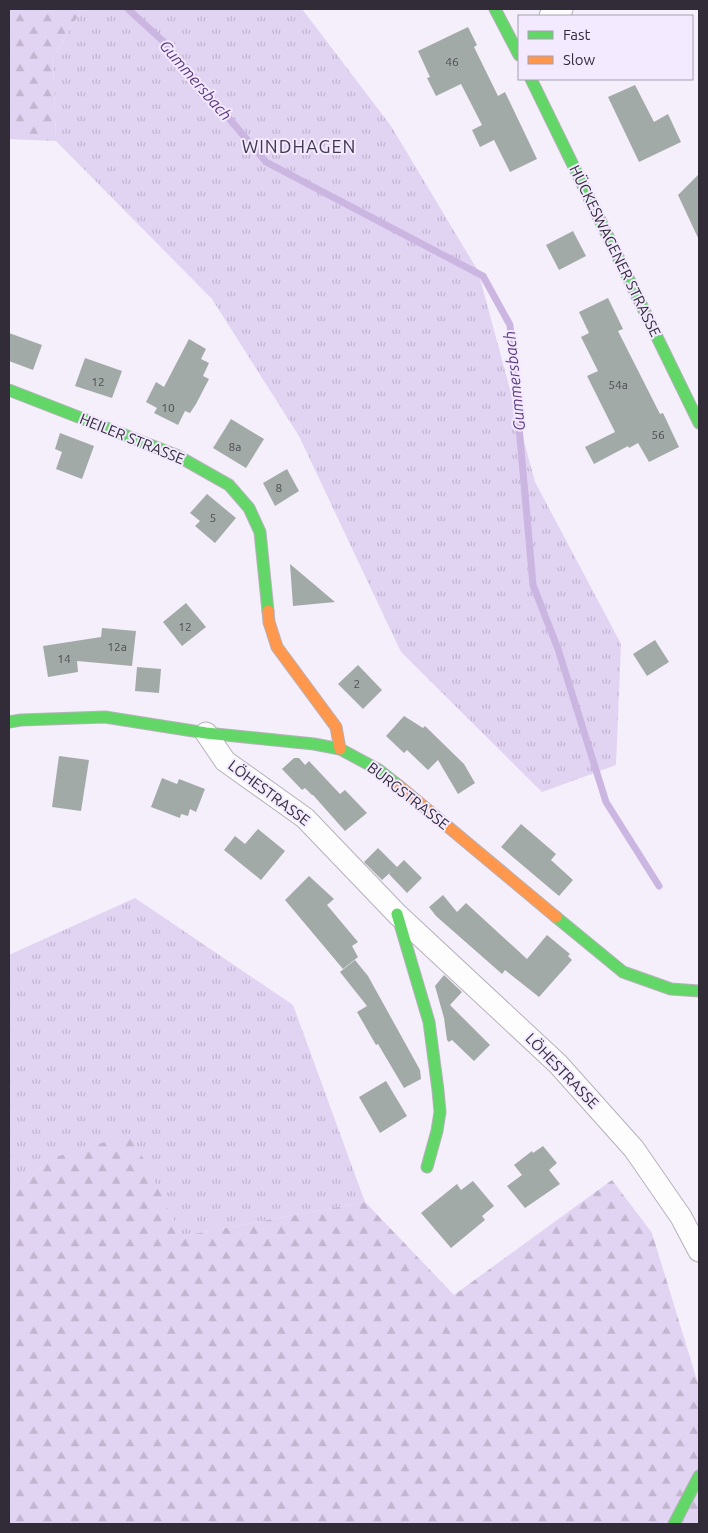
<svg xmlns="http://www.w3.org/2000/svg" width="708" height="1533" font-family="Ubuntu,sans-serif">
	<style>
		.grass { fill: url(#grass-tufts) }
		.forest { fill: url(#forest-firs) }
		.lines { fill: none; stroke-linecap: round; stroke-linejoin: round }
		.stream { stroke: #cbb6e2; stroke-width: 7 }
		.building { fill: #a2aaa7 }
		.street-casing { stroke: #b6b1bb; stroke-width: 23 }
		.fast-casing { stroke: #b6b1bb; stroke-width: 13 }
		.slow-casing { stroke: #b6b1bb; stroke-width: 13 }
		.street { stroke: #fdfdfe; stroke-width: 21 }
		.fast { stroke: #63d668; stroke-width: 11 }
		.slow { stroke: #ff974d; stroke-width: 11 }
		.labels { text-anchor: middle; stroke-width: 4; stroke-linejoin: round; paint-order: stroke }
		.number-label { font-size: 12px; fill: #4e4c54 }
		.street-label { font-size: 15px; fill: #322c39; stroke: #f3eaff }
		.water-label { font-size: 16px; font-style: italic; fill: #5e3a80; stroke: #f3eaff }
		.quarter-label { font-size: 18px; letter-spacing: 1px; fill: #433751; stroke: #f3eaff }
	</style>
	<defs>
		<pattern id="grass-tufts" width="24" height="20" patternUnits="userSpaceOnUse" patternTransform="scale(1.25)"><rect width="24" height="20" fill="#e1d3f2"/><path d="M3 7l-1-3M5 7V3M7 7l1-3M15 17l-1-3M17 17v-4M19 17l1-3" fill="none" stroke="#c2b5d0"/></pattern>
		<pattern id="forest-firs" width="22" height="20" patternUnits="userSpaceOnUse" patternTransform="scale(1.25)"><rect width="22" height="20" fill="#e1d3f2"/><path d="M5 1l3.5 6h-7zM16 11l3.5 6h-7z" fill="#c2b5d0"/></pattern>
	</defs>
	<rect width="100%" height="100%" fill="#f4effa"/>
	<g class="grass">
		<path d="M82,9H302L391,126L478,271L535,482L621,644L616,765L542,792L401,652L299,436L212,299L56,141L53,58Z"/>
		<path d="M135,898L293,1005L365,1202L182,1236L49,1159L9,1201V955Z"/>
	</g>
	<g class="forest">
		<path d="M9,9H82L53,58L56,141L9,139Z"/>
		<path d="M131,1134L182,1236L365,1202L454,1295L612,1180L652,1233L699,1387V1524H9V1201L49,1159Z"/>
	</g>
	<g class="lines">
		<path class="stream" d="M128,9L165,43L266,162L483,276L510,325L533,585L558,649L606,802L659,886"/>
	</g>
	<g class="building">
		<path d="M468,27L477,45L474,47L498,96L505,92L537,159L510,172L494,140L480,147L472,130L482,125L461,84L436,96L427,78L430,77L418,51Z"/>
		<path d="M635,85L654,122L668,114L681,142L639,162L608,97Z"/>
		<path d="M699,174V240L678,195Z"/>
		<path d="M573,231L586,256L559,270L546,245Z"/>
		<path d="M608,298L623,329L618,331L660,414L663,413L679,447L649,462L638,443L629,448L628,446L594,464L585,447L615,432L587,376L598,371L581,337L589,333L579,312Z"/>
		<path d="M9,333L42,345L33,370L9,361Z"/>
		<path d="M189,339L206,349L201,359L209,363L203,376L209,379L196,404L190,413L185,411L178,425L154,413L157,408L146,402L156,382L164,387Z"/>
		<path d="M85,358L122,371L112,398L75,386Z"/>
		<path d="M231,419L264,439L246,468L213,448Z"/>
		<path d="M60,433L94,446L82,479L56,469L62,452L55,449Z"/>
		<path d="M287,469L299,491L275,506L263,483Z"/>
		<path d="M207,494L236,518L215,543L195,526L200,521L190,513Z"/>
		<path d="M290,564L335,602L293,606Z"/>
		<path d="M186,603L206,627L182,646L163,622Z"/>
		<path d="M102,628L136,631L132,666L77,661L78,672L48,677L43,646L101,637Z"/>
		<path d="M655,640L669,662L647,676L633,654Z"/>
		<path d="M358,665L382,690L363,709L338,684Z"/>
		<path d="M137,667L161,669L159,693L135,691Z"/>
		<path d="M404,716L423,728L425,726L464,764L475,783L458,794L438,760L428,770L407,750L404,753L386,736Z"/>
		<path d="M59,756L89,760L81,811L52,807Z"/>
		<path d="M294,758H299L305,765L309,761L340,794L345,790L367,813L345,831L313,795H312L305,788L302,790L282,769Z"/>
		<path d="M162,778L177,784L179,779L205,789L196,812L190,809L188,816L181,814L180,818L151,807Z"/>
		<path d="M521,824L556,854L551,860L573,880L559,896L501,847Z"/>
		<path d="M258,829L285,851L261,880L224,850L235,836L245,844Z"/>
		<path d="M378,848L397,867L404,860L422,878L407,893L389,874L393,870L382,880L364,862Z"/>
		<path d="M309,876L334,899L327,905L358,942L352,946L358,957L343,969L285,900Z"/>
		<path d="M443,895L457,912L466,903L527,959L547,935L570,954L568,956L572,960L539,997L505,970L502,974L436,916L429,907Z"/>
		<path d="M355,960L368,976L420,1070L421,1079L404,1088L378,1044L376,1045L357,1012L367,1006L340,972Z"/>
		<path d="M444,975L462,992L450,1005L490,1045L474,1061L452,1040L449,1042L447,1040L444,1018L435,986Z"/>
		<path d="M386,1081L407,1116L380,1133L359,1097Z"/>
		<path d="M543,1146L557,1163L549,1170L560,1184L525,1208L507,1186L522,1175L514,1165L532,1151L533,1153Z"/>
		<path d="M473,1181L494,1206L482,1216L485,1220L451,1248L421,1213L457,1184L461,1190Z"/>
	</g>
	<g class="lines">
		<defs>
			<g id="street">
				<path d="M550,16L562,9"/>
				<path d="M206,733L225,761L305,818L397,914L558,1064L634,1149L681,1217L699,1251"/>
			</g>
			<g id="fast">
				<path d="M495,9L519,55"/>
				<path d="M531,79L699,423"/>
				<path d="M9,390L176,455L229,485L249,508L260,532L268,611"/>
				<path d="M9,722L21,720L105,717L206,733L314,744L340,749L379,770L398,785"/>
				<path d="M397,914L429,1022L438,1090L440,1112L437,1131L427,1167"/>
				<path d="M556,917L623,972L671,989L699,991"/>
				<path d="M674,1524L699,1476"/>
			</g>
			<g id="slow">
				<path d="M268,611L269,622L277,647L336,727L340,749"/>
				<path d="M398,785L556,917"/>
			</g>
		</defs>
		<use href="#street" class="street-casing"/>
		<use href="#fast" class="fast-casing"/>
		<use href="#slow" class="slow-casing"/>
		<use href="#street" class="street"/>
		<use href="#fast" class="fast"/>
		<use href="#slow" class="slow"/>
	</g>
	<g class="labels">
		<g class="number-label">
			<text x="452" y="66">46</text>
			<text x="98" y="386">12</text>
			<text x="618" y="389">54a</text>
			<text x="168" y="412">10</text>
			<text x="658" y="439">56</text>
			<text x="235" y="451">8a</text>
			<text x="279" y="492">8</text>
			<text x="213" y="522">5</text>
			<text x="185" y="631">12</text>
			<text x="117" y="651">12a</text>
			<text x="64" y="663">14</text>
			<text x="357" y="688">2</text>
		</g>
		<g class="street-label">
			<text transform="translate(615 251) rotate(64)" y="5">HÜCKESWAGENER STRASSE</text>
			<text transform="translate(132 439) rotate(22)" y="5">HEILER STRASSE</text>
			<text transform="translate(269 793) rotate(37)" y="5">LÖHESTRASSE</text>
			<text transform="translate(408 796) rotate(38)" y="5">BURGSTRASSE</text>
			<text transform="translate(562 1071) rotate(46)" y="5">LÖHESTRASSE</text>
		</g>
		<g class="water-label">
			<text transform="translate(196 80) rotate(49)" y="6">Gummersbach</text>
			<text transform="translate(514 381) rotate(-96)" y="6">Gummersbach</text>
		</g>
		<g class="quarter-label">
			<text x="299" y="153">WINDHAGEN</text>
		</g>
	</g>
	<rect width="708" height="1533" fill="none" stroke="#322c39" stroke-width="20"/>
	<rect x="518" y="15" width="175" height="65" fill="#f3eaff" stroke="#a69eb0"/>
	<rect x="528" y="31" width="25" height="8" fill="#63d668" stroke="#a69eb0"/>
	<text x="563" y="40" font-size="15" fill="#322c39">Fast</text>
	<rect x="528" y="56" width="25" height="8" fill="#ff974d" stroke="#a69eb0"/>
	<text x="563" y="65" font-size="15" fill="#322c39">Slow</text>
</svg>
